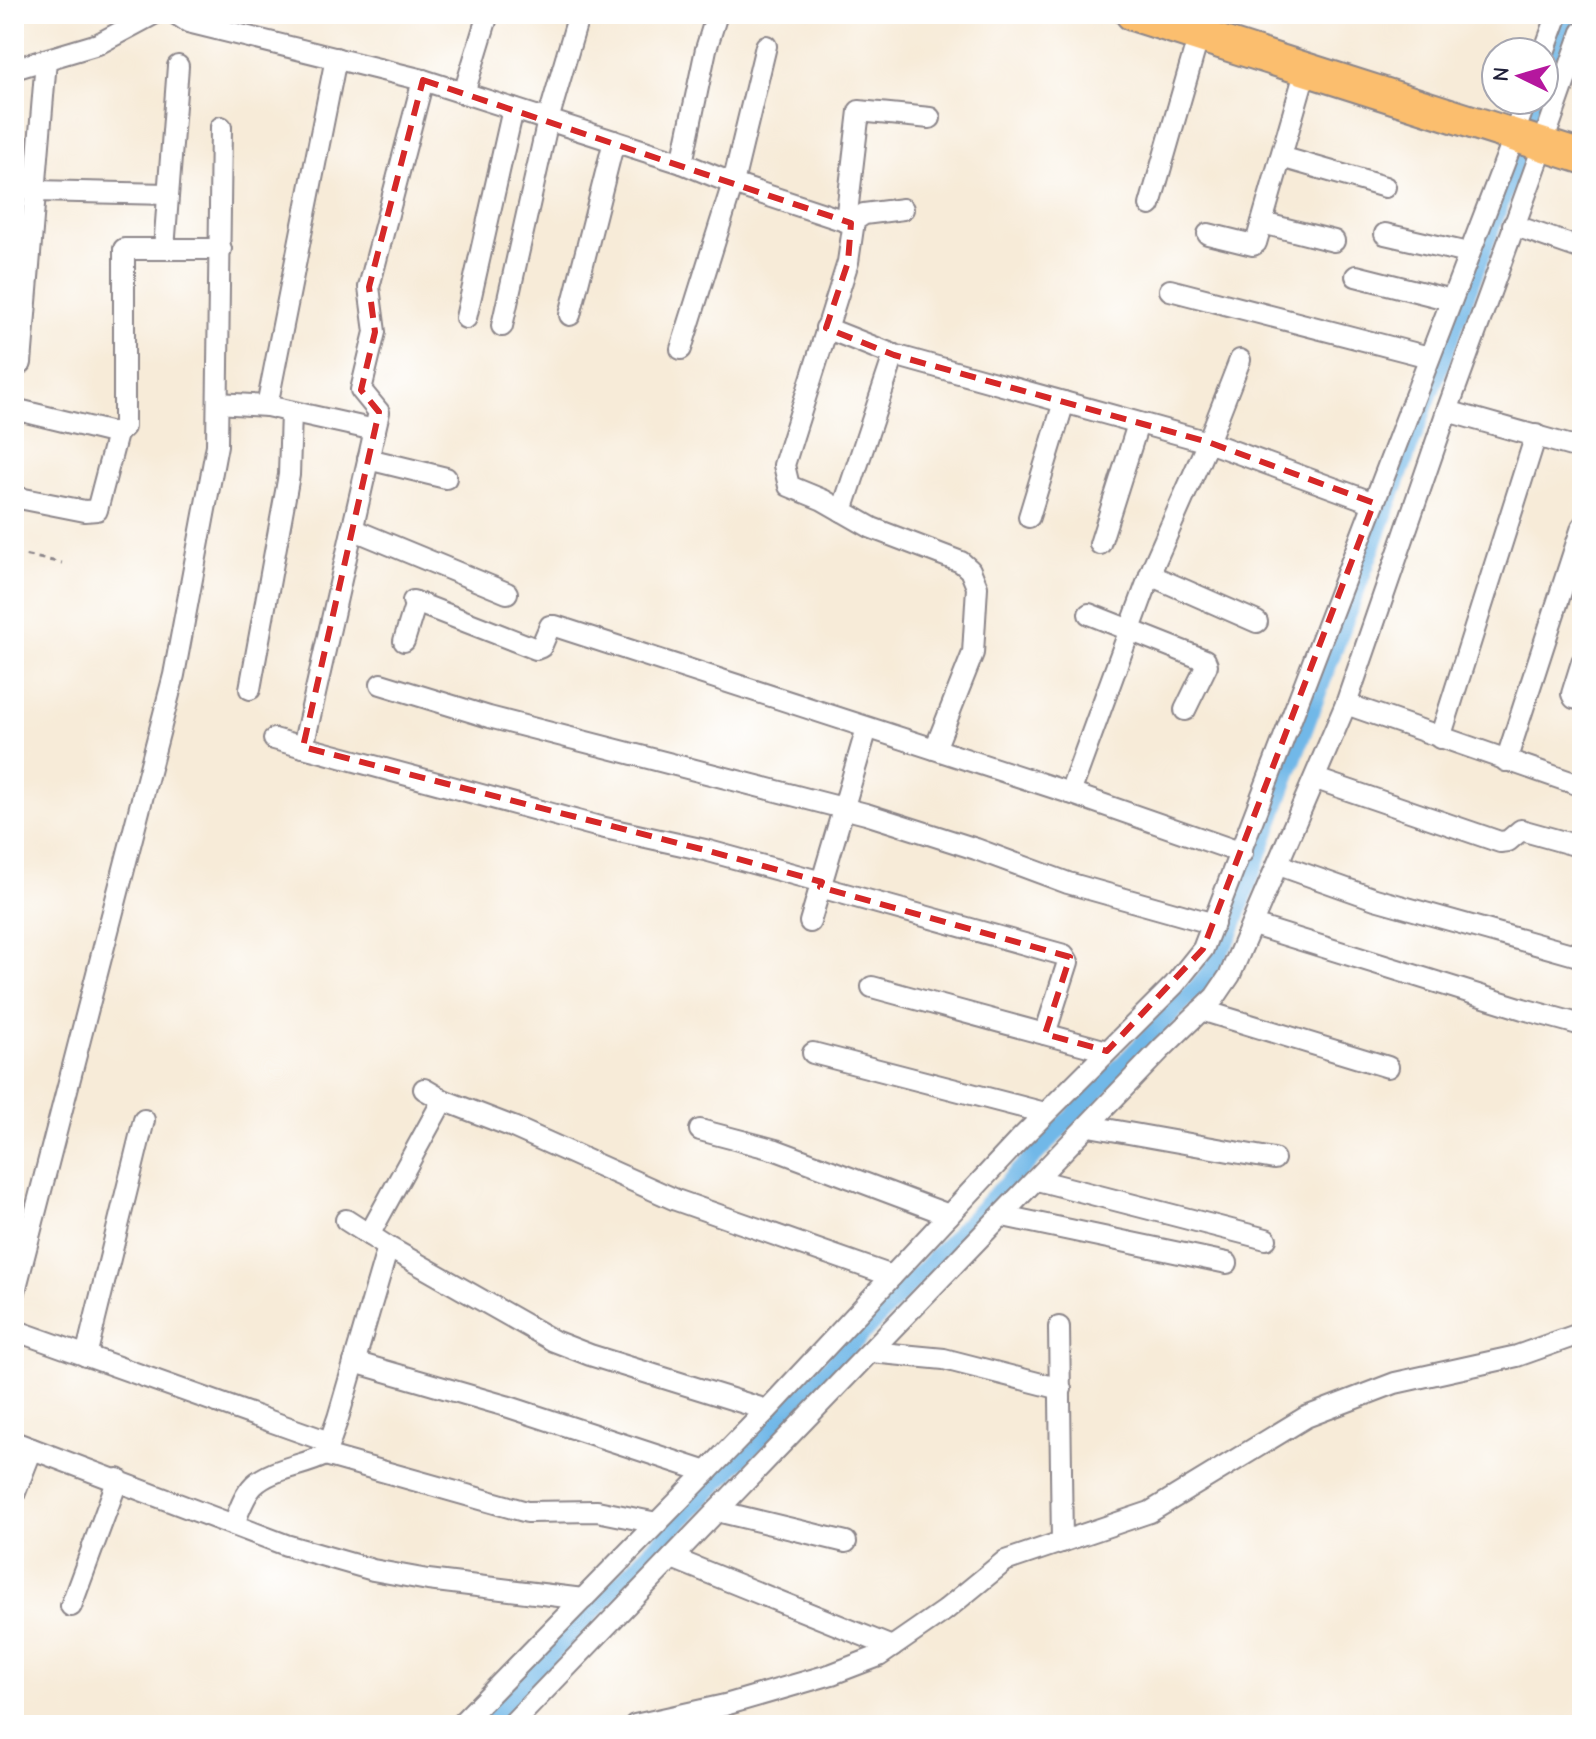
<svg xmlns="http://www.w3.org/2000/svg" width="1596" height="1739" font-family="'Comic Neue',sans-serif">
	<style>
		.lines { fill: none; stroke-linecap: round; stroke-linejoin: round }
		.canal { stroke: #71b8e8; stroke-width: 18 }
		.minor-casing { stroke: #8c868a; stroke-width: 24 }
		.primary-casing { stroke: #8c868a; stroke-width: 36 }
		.path { stroke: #8c868a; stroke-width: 3; stroke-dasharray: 6 6; stroke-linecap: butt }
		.minor { stroke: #fff; stroke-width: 20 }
		.primary { stroke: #fbbe6e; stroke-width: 32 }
		.marked { fill: none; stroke: #d62828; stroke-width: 6; stroke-dasharray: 16 10; stroke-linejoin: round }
	</style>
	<rect width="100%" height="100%" fill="#fff"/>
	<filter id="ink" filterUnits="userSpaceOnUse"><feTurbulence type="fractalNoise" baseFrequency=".0125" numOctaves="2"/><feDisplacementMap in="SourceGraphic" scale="16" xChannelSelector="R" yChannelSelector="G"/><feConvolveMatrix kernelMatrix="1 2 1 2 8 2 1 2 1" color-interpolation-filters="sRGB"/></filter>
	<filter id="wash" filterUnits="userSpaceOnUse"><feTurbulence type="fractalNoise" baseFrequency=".006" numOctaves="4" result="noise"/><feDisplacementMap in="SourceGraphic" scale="32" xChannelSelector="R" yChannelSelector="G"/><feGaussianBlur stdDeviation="1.8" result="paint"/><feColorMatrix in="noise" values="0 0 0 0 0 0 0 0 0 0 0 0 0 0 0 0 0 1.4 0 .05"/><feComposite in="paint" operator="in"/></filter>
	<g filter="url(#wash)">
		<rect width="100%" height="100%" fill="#f7ebd8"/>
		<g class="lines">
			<g class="canal">
				<path d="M1544,87L1569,14"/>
				<path d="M483,1725L1205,979L1230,934L1293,759L1539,100"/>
			</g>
		</g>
	</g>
	<g filter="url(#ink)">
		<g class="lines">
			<defs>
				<g id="minor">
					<path d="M176,14L188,22L423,80L682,163"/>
					<path d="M717,14L706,49L682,163L739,186L851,223"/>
					<path d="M1544,52L1558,14"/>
					<path d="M14,69L98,44L154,14"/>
					<path d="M464,93L488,14"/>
					<path d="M1519,120L1526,100"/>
					<path d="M1548,129L1582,32"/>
					<path d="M1281,157L1385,187"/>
					<path d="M35,191L168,194"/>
					<path d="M1150,205L1199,35"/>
					<path d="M846,221L859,111L930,118"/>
					<path d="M851,223L853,228L848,262L784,465L789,486L823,500L872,528L961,562L970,570L977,587L973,653L935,749"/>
					<path d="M851,223L864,214L903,209"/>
					<path d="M1262,223L1334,241"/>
					<path d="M1513,225L1582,249"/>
					<path d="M1208,234L1253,245L1256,243L1306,69"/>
					<path d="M1385,234L1468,253"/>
					<path d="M164,249L178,66"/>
					<path d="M1356,276L1451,300"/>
					<path d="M1170,290L1429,357"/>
					<path d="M570,315L614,141"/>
					<path d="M466,318L513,109"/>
					<path d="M502,326L548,120L579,14"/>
					<path d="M826,328L894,355L1208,442L1374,503"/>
					<path d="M681,349L733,183L766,46"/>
					<path d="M21,363L46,60"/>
					<path d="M218,403L267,406L375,430"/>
					<path d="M267,406L336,58"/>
					<path d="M14,409L117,434"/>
					<path d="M1447,411L1582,449"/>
					<path d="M368,459L446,478"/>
					<path d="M14,497L85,511L97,510L117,434L124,427V249H221"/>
					<path d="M842,511L894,355"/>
					<path d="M1029,517L1064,402"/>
					<path d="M352,529L507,593"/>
					<path d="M1100,544L1138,424"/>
					<path d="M1150,575L1257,622"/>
					<path d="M413,601L536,649L541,647L550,626H555L1070,793L1242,853"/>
					<path d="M1089,614L1205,660L1207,665L1185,710"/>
					<path d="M404,641L416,602"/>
					<path d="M1582,662L1572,694L1574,698L1582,700"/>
					<path d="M381,684L489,717L866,814L976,849L1068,883L1214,924"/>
					<path d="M250,689L289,475L291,412"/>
					<path d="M1346,704L1582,786"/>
					<path d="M1440,738L1536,435"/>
					<path d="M274,739L596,826L705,850L822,882"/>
					<path d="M303,747L379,412L361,390L375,332L369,287L423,80"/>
					<path d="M1506,761L1582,527"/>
					<path d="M1316,779L1500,842L1508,841L1521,830L1582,847"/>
					<path d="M1070,793L1154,564L1208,442L1240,360"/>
					<path d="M1279,865L1375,899L1582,957"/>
					<path d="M820,887L1064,955L1068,962L1045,1034"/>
					<path d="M810,922L867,728"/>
					<path d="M1253,925L1523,1009L1582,1025"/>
					<path d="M872,987L1107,1051"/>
					<path d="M1201,1010L1388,1067"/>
					<path d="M813,1053L1045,1113"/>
					<path d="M424,1089L443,1100L513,1127L676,1200L892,1276"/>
					<path d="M1089,1126L1274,1159"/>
					<path d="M700,1130L776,1150L949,1215"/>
					<path d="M1037,1180L1266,1239"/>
					<path d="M1003,1216L1227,1263"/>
					<path d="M346,1220L388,1247L554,1341L590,1355L767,1410"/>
					<path d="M369,1235L443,1100"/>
					<path d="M14,1295L174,675L217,445L221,127"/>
					<path d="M1059,1327L1062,1542"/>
					<path d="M14,1330L329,1442"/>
					<path d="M871,1352L944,1359L1061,1389"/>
					<path d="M86,1356L144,1120"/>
					<path d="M354,1362L506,1406L707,1472"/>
					<path d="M14,1442L286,1545L373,1570L428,1580L583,1599"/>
					<path d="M325,1455L527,1512L597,1511L657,1523"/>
					<path d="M14,1495L32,1449"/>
					<path d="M717,1511L846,1542"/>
					<path d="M234,1524C239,1511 244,1495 254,1485C272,1468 304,1466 325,1455L338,1418L388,1247"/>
					<path d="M672,1558L892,1647"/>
					<path d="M71,1606L118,1479"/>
					<path d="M460,1725L770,1407L1020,1139L1174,985L1203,949L1515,135"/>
					<path d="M511,1725L1162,1048L1215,997L1230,975L1346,704L1447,411L1544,144"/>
					<path d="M635,1725L725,1705L832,1674L879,1656L944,1611L1005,1561L1150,1512L1306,1417L1395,1383L1517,1356L1582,1333"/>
				</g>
				<path id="primary" d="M1132,14L1582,157"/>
			</defs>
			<use href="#minor" class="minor-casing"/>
			<use href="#primary" class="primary-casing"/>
			<path class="path" d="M14,553L62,563"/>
			<use href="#minor" class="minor"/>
			<use href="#primary" class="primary"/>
		</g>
	</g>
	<path class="marked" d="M423,80L851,223L848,262L826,328L894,355L1208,442L1374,503L1203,949L1107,1051L1045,1034L1070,957L820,887L822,882L705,850L303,747L379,412L361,390L375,332L369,287Z"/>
	<rect width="1596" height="1739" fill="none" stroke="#fff" stroke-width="48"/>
	<g transform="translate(1520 76) rotate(275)"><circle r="38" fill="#ffffff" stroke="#a7a7b1" stroke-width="2"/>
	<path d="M0-6L14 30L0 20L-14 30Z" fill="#b5179e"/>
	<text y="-12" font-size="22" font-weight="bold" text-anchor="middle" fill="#22223b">N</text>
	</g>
</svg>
